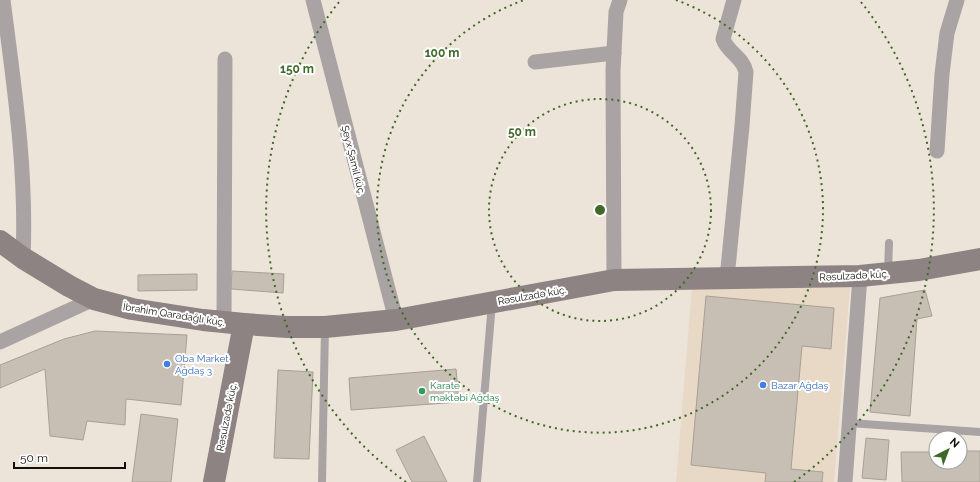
<svg xmlns="http://www.w3.org/2000/svg" width="980" height="482" font-family="Raleway,sans-serif">
	<style>
		.commercial { fill: #e8d8c6 }
		.building { fill: #c8bfb4; stroke: #a8a095 }
		.lines { fill: none; stroke-linecap: round; stroke-linejoin: round }
		.service { stroke: #aaa3a3; stroke-width: 8 }
		.minor { stroke: #aaa3a3; stroke-width: 15 }
		.secondary { stroke: #8d8383; stroke-width: 22 }
		.ring { fill: none; stroke: #3f6926; stroke-width: 2; stroke-dasharray: 2 4 }
		.shop-dot { fill: #3f7fe0; stroke: #fff; stroke-width: 1.5 }
		.leisure-dot { fill: #2e9e5b; stroke: #fff; stroke-width: 1.5 }
		.labels { text-anchor: middle; stroke-width: 4; stroke-linejoin: round; paint-order: stroke }
		.street-label { font-size: 10px; fill: #120f0b; stroke: #fff }
		.shop-label { font-size: 10px; fill: #366cbe; stroke: #fff; text-anchor: start }
		.leisure-label { font-size: 10px; fill: #27864d; stroke: #fff; text-anchor: start }
		.centre { fill: #3f6926; stroke: #fff; stroke-width: 2 }
		.ring-label { font-size: 12px; text-anchor: middle; font-weight: bold; fill: #3f6926; stroke: #fff; stroke-width: 4; stroke-linejoin: round; paint-order: stroke }
	</style>
	<rect width="100%" height="100%" fill="#ece4d8"/>
	<path class="commercial" d="M850,287L834,482H676L692,288Z"/>
	<g class="building">
		<path d="M232,271L284,274L283,293L231,289Z"/>
		<path d="M197,274V290L138,291V275Z"/>
		<path d="M925,290L932,316L917,319L910,416L870,412L880,298Z"/>
		<path d="M706,296L834,308L831,349L802,346L791,469L823,472L822,482H765L766,473L691,465Z"/>
		<path d="M95,331L187,335L181,405L126,399L125,425L87,421L83,440L50,436L45,369L0,388V365L64,339Z"/>
		<path d="M456,369L459,402L351,410L349,378Z"/>
		<path d="M278,370L313,372L309,459L274,458Z"/>
		<path d="M141,414L178,419L171,482H132Z"/>
		<path d="M424,436L447,482H412L396,450Z"/>
		<path d="M866,438L889,440L886,480L862,478Z"/>
		<path d="M960,451H980V482H902L901,452H936V462H960Z"/>
	</g>
	<g class="lines">
		<g class="service">
			<path d="M888,272L889,243"/>
			<path d="M849,423L980,432"/>
			<path d="M322,482L325,328"/>
			<path d="M477,482L492,303"/>
		</g>
		<g class="minor">
			<path d="M3,0C14,85 27,171 23,258"/>
			<path d="M313,0L396,320"/>
			<path d="M535,62L614,53"/>
			<path d="M937,151L942,74L947,33L957,0"/>
			<path d="M727,278L742,126L746,72C743,57 728,53 723,39L734,0"/>
			<path d="M614,280L613,71L616,12L620,0"/>
			<path d="M224,323L225,59"/>
			<path d="M0,342L94,299"/>
			<path d="M845,482L860,276"/>
		</g>
		<g class="secondary">
			<path d="M0,241L23,258L69,286L94,299L132,309L203,320L244,324L287,327H325L396,320L614,280L860,276L919,270L980,259"/>
			<path d="M214,482L244,324"/>
		</g>
	</g>
	<g class="ring">
		<circle cx="600" cy="210" r="111"/>
		<path d="M676 0A223 223 0 1 1 524 0"/>
		<path d="M406 482A334 334 0 0 1 339 2M861 2A334 334 0 0 1 794 482"/>
	</g>
	<g class="shop-dot">
		<circle cx="167" cy="364" r="4"/>
		<circle cx="763" cy="385" r="4"/>
	</g>
	<circle class="leisure-dot" cx="422" cy="391" r="4"/>
	<g class="labels">
		<g class="street-label">
			<text transform="translate(354 160) rotate(76)" y="4">Şeyx Şamil küç.</text>
			<text transform="translate(854 275) rotate(-3)" y="4">Rəsulzadə küç.</text>
			<text transform="translate(532 295) rotate(-10)" y="4">Rəsulzadə küç.</text>
			<text transform="translate(174 314) rotate(9)" y="4">İbrahim Qaradağlı küç.</text>
			<text transform="translate(226 417) rotate(-79)" y="4">Rəsulzadə küç.</text>
		</g>
		<g class="shop-label">
			<text x="175" y="362">Oba Market<tspan x="175" dy="12">Ağdaş 3</tspan></text>
			<text x="771" y="389">Bazar Ağdaş</text>
		</g>
		<g class="leisure-label">
			<text x="430" y="389">Karate<tspan x="430" dy="12">məktəbi Ağdaş</tspan></text>
		</g>
	</g>
	<circle cx="600" cy="210" r="6" class="centre"/>
	<g class="ring-label">
		<text x="442" y="57">100 m</text>
		<text x="297" y="73">150 m</text>
		<text x="522" y="136">50 m</text>
	</g>
	<g transform="translate(948 450) rotate(42)"><circle r="19" fill="#ffffff" stroke="#a09f9d"/>
	<path d="M0-3L7 15L0 10L-7 15Z" fill="#3f6926"/>
	<text y="-6" font-size="11" font-weight="bold" text-anchor="middle" fill="#120f0b">N</text>
	</g>
	<path d="M14 462v6h111v-6" fill="none" stroke="#120f0b" stroke-width="2"/>
	<text x="20" y="462" font-size="12" fill="#120f0b" stroke="#ffffff" stroke-width="3" paint-order="stroke">50 m</text>
</svg>
